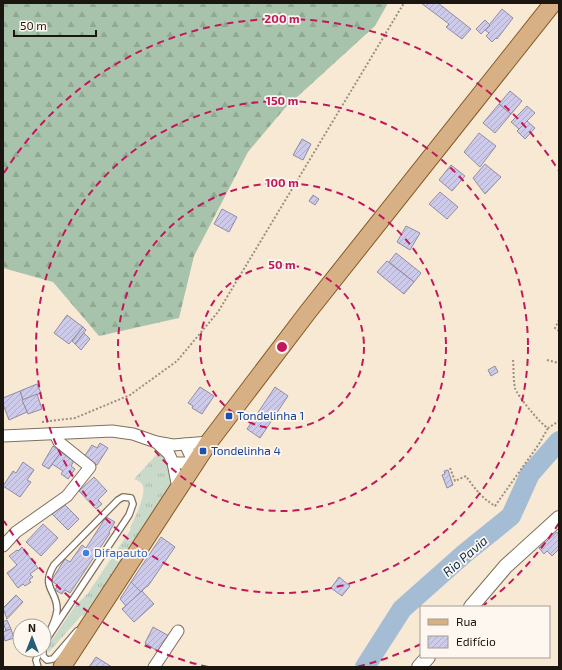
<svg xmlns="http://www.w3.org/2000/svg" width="562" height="670" font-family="'Exo 2',sans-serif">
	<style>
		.grass { fill: url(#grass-tufts) }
		.forest { fill: url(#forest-firs) }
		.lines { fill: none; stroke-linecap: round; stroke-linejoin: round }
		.river { stroke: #a5bcd5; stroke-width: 20 }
		.building { fill: url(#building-hatch); stroke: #8f8da3 }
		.service-casing { stroke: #7e705e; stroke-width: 8 }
		.minor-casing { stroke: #7e705e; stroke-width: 13 }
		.tertiary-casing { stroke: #7e705e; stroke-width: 16 }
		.primary-casing { stroke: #845926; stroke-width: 19 }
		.path { stroke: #9a8f80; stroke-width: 2; stroke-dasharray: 2 2; stroke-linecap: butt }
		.service { stroke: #fff; stroke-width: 5.5 }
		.minor { stroke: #fff; stroke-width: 11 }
		.tertiary { stroke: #fff; stroke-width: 14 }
		.primary { stroke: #d7b185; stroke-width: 17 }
		.ring { fill: none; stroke: #c2185b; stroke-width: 2; stroke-dasharray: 7 5 }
		.transit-dot { fill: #1a4fb4; stroke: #fef7ef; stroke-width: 1.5 }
		.shop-dot { fill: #3f7fe0; stroke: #fef7ef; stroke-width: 1.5 }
		.labels { text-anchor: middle; stroke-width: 3.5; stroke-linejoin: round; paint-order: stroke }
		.transit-label { font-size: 12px; fill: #164399; stroke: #fef7ef; text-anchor: start }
		.shop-label { font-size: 12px; fill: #366cbe; stroke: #fef7ef; text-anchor: start }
		.water-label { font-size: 13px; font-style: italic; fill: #0b2f52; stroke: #fef7ef }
		.centre { fill: #c2185b; stroke: #fef7ef; stroke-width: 2 }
		.ring-label { font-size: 12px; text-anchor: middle; font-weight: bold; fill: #c2185b; stroke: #fef7ef; stroke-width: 3.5; stroke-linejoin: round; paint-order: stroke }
	</style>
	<defs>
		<pattern id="grass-tufts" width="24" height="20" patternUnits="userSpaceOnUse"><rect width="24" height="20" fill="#c9dacb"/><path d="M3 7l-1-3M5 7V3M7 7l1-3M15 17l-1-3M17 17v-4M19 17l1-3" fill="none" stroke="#acbaad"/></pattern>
		<pattern id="forest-firs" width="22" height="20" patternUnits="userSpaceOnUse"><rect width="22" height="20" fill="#a8c3ab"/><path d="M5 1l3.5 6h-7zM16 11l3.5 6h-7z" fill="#90a792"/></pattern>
		<pattern id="building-hatch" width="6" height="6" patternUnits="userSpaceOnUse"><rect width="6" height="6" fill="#cdcaea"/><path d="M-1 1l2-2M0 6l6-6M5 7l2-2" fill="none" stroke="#afadc8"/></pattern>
	</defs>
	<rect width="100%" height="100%" fill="#f8e9d4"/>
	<path class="grass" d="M160,451L167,458L172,484L169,490L89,613L81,616L49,652L47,651L46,649L75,606L88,593L131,529L130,528C134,519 148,493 142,484C141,482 137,480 134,479Z"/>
	<path class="forest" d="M3,3H388L375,26L285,108L248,152L194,256L179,318L99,336L53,282L3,268Z"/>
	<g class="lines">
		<path class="river" d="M365,667L402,609L464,554L511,516L530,474L559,441"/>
	</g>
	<g class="building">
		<path d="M421,3H438L471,29L462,39L446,27L449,24Z"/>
		<path d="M502,9L513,18L497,39L496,38L492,42L486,36L489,33L485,30Z"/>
		<path d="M485,20L490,25L481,34L476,29Z"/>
		<path d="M510,91L522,101L511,114L499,104Z"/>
		<path d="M499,104L511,114L495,133L483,123Z"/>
		<path d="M527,106L535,113L519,129L511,122Z"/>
		<path d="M527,121L535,128L525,139L517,131Z"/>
		<path d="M479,133L496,146L480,167L464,152Z"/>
		<path d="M302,139L311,144L303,160L293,155Z"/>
		<path d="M485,164L501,177L485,194L473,178Z"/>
		<path d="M451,165L465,176L452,191L439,180Z"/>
		<path d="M440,192L458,207L447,219L429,204Z"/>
		<path d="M313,195L319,199L315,205L309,201Z"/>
		<path d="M222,209L237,217L229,232L214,224Z"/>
		<path d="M406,226L420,233L410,250L397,242Z"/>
		<path d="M396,253L421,273L414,282L389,262Z"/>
		<path d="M387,261L414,282L404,294L377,272Z"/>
		<path d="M67,315L83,327L69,344L54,333Z"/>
		<path d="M83,327L86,330L75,344L72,341Z"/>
		<path d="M84,333L90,339L81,350L75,344Z"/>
		<path d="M495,366L498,372L491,376L488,370Z"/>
		<path d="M37,384L41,393L23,400L20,391Z"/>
		<path d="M200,387L214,396L202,414L192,408L193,406L188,403Z"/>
		<path d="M275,387L288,396L260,438L247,429Z"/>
		<path d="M20,391L27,412L9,420L3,404V398Z"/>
		<path d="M37,394L42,409L28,414L22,400Z"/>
		<path d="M100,443L108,448L97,465L84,457L92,445L97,448Z"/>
		<path d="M53,446L61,452L49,469L42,465Z"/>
		<path d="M61,452L74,461L71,466L75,469L68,479L61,474L63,471L52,464Z"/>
		<path d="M23,462L34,470L27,480L31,482L20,497L3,486L13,471L16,473Z"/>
		<path d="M448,470L453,485L447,488L442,475L445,474L444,471Z"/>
		<path d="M94,477L107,491L98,500L102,504L96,509L79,491Z"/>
		<path d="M62,504H64L79,519L68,530L52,514Z"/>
		<path d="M106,517L115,522L109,532L110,533L70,593L65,590L62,594L55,590L58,585L51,581L65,559L70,562L82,545L86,548Z"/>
		<path d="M43,524L58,538L41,556L26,542Z"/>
		<path d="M557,532L559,535V549L552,556L547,551L544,554L539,548Z"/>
		<path d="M161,537L175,547L148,586L146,587L141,592L131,582Z"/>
		<path d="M22,547L38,568L30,574L33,577L29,580L31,582L25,586L23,584L18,588L7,573L17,565L9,556L17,550L18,551Z"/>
		<path d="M339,577L350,586L342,596L331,588Z"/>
		<path d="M131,582L141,592L126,606L120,599Z"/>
		<path d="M142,591L154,604L134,622L122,609Z"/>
		<path d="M16,595L23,602L7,619L3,608Z"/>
		<path d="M7,620L11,629L6,631L3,622Z"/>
		<path d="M153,627L169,636L159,652L145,643Z"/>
		<path d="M11,629L14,638L5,641L3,632Z"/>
		<path d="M96,657L112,667H89Z"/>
	</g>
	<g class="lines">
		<defs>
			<g id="service">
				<path d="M44,643C49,632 56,622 57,610C58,591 40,588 54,565L118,500L123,497L131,498L133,504L129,515L44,643"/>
				<path d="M43,650V656L47,660L53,659L77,631"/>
				<path d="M38,667L36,660L40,650"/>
			</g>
			<g id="minor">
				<path d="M3,436L112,431L133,434L156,442L173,445L209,442"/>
				<path d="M156,442L169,454L173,463L178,488"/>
				<path d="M173,463H194L185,444"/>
				<path d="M3,546L16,532L67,496L90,467L59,442L55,434"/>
				<path d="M154,667L178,631"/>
			</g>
			<g id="tertiary">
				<path d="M471,607L506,566L559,518"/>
				<path d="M419,667L428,657"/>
			</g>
			<path id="primary" d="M62,667L209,442L307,313L553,3"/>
		</defs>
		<use href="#service" class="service-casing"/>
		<use href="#minor" class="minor-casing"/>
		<use href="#tertiary" class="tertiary-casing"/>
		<use href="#primary" class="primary-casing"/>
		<g class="path">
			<path d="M559,320L555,328L559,331"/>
			<path d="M513,360C514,369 513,379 515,388C516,394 542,426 548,428L559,421"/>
			<path d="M547,360L559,363"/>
			<path d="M42,422L75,418L130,395L177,361L218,312L404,3"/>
			<path d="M450,468L455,481L466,476C474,488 482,498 495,506L539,444L548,428"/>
		</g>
		<use href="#service" class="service"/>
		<use href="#minor" class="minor"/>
		<use href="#tertiary" class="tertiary"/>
		<use href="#primary" class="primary"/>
	</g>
	<g class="ring">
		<circle cx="282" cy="347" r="82"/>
		<circle cx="282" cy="347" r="164"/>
		<circle cx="282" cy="347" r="246"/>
		<path d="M559 523A328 328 0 0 1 484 605M421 644A328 328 0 0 1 356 667M208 667A328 328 0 0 1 4 521M4 173A328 328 0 0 1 559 171"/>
	</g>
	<g class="transit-dot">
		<rect x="225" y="412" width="8" height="8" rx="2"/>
		<rect x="199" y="447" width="8" height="8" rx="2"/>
	</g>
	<circle class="shop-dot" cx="86" cy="553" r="4"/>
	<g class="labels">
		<g class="transit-label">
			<text x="237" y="420">Tondelinha 1</text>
			<text x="211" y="455">Tondelinha 4</text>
		</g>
		<g class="shop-label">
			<text x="94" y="557">Difapauto</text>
		</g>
		<g class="water-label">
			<text transform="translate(465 556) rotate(-41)" y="5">Rio Pavia</text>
		</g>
	</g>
	<circle cx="282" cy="347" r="6" class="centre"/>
	<g class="ring-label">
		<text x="282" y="23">200 m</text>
		<text x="282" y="105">150 m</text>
		<text x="282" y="187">100 m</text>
		<text x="282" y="269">50 m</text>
	</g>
	<rect width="562" height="670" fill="none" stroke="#1b160f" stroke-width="8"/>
	<rect x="420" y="606" width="130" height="52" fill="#fef7ef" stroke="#a39d95"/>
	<rect x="428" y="619" width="20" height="6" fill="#d7b185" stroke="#a39d95"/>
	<text x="456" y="626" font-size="12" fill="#1b160f">Rua</text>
	<rect x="428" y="636" width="20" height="12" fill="url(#building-hatch)" stroke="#a39d95"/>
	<text x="456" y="646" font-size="12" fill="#1b160f">Edifício</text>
	<g transform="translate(32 638)"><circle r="19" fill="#fef7ef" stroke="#a39d95"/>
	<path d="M0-3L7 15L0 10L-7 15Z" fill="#235e77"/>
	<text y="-6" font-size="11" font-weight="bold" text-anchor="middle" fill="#1b160f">N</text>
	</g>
	<path d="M14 30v6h82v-6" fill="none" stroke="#1b160f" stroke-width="2"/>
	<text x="20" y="30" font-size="12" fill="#1b160f" stroke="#fef7ef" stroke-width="3" paint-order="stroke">50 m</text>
</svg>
